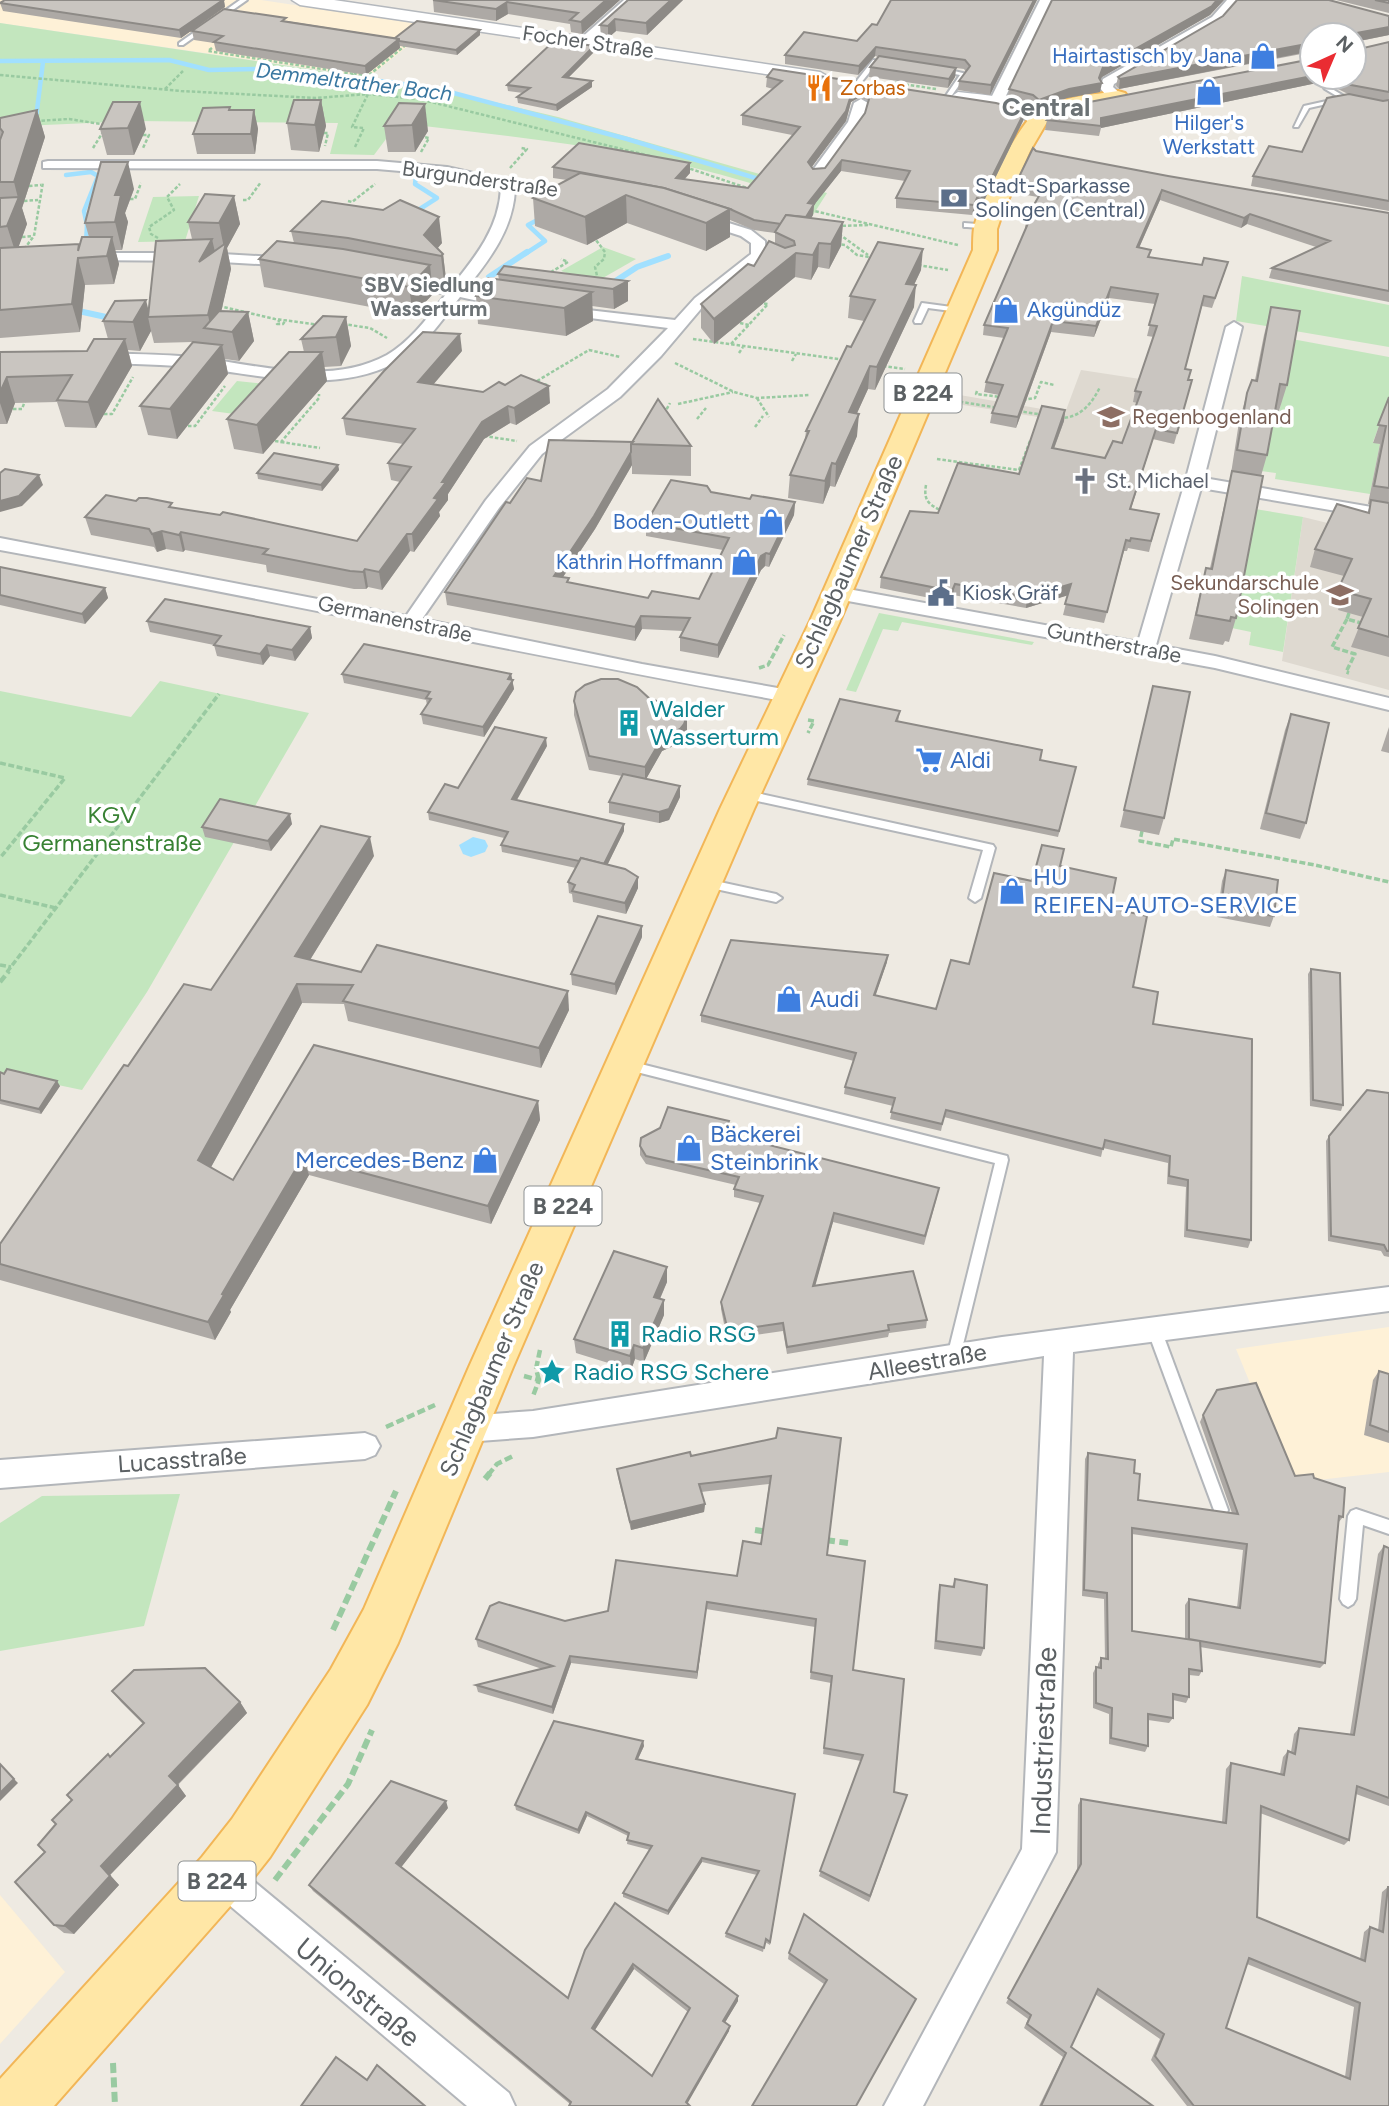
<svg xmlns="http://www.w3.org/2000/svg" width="1389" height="2106" font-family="Figtree,sans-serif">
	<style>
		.commercial { fill: #fef1d7 }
		.education { fill: #ded9d0 }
		.green { fill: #c3e6be }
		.water { fill: #a1e0ff }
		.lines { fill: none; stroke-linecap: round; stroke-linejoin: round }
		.stream-far1 { stroke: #a1e0ff; stroke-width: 4.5 }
		.stream { stroke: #a1e0ff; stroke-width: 6 }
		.lane-casing { stroke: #b3b6ba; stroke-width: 4 }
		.street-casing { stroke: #b3b6ba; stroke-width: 4 }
		.secondary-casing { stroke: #b4b8bd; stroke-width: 3 }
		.primary-casing { stroke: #f2b657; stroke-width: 4 }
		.path-far3 { stroke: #99caa1; stroke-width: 2.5; stroke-dasharray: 3.5 2; stroke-linecap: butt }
		.path-far2 { stroke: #99caa1; stroke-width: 3.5; stroke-dasharray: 6 2.5; stroke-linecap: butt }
		.path-far1 { stroke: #99caa1; stroke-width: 4.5; stroke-dasharray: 8 3.5; stroke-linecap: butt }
		.path { stroke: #99caa1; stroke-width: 6; stroke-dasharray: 10 4.5; stroke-linecap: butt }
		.lane { fill: #fff; fill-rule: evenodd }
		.street { fill: #fff; fill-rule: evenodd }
		.secondary { fill: #fff; fill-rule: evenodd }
		.primary { fill: #ffe7a6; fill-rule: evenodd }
		.wall { fill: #ada9a5; fill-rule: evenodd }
		.shaded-wall { fill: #8d8a86 }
		.building { fill: #c9c5c0; stroke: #8d8a86; stroke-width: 2; fill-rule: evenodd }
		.labels { text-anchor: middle; stroke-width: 7; stroke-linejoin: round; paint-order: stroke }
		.far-street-label { font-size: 21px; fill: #5b6063; stroke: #fff }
		.far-shop-label { font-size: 21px; fill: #366cbe; stroke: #fff; text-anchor: end }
		.far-water-label { font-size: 21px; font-style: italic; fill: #3977a0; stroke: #fff }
		.far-food-label { font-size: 21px; fill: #c56008; stroke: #fff; text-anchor: start }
		.far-service-label { font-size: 21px; fill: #4e5e75; stroke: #fff; text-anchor: start }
		.far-neighbourhood-label { font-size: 21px; font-weight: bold; fill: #6c7275; stroke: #fff }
		.far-education-label { font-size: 21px; fill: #785e54; stroke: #fff; text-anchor: start }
		.far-worship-label { font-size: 21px; fill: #5b616d; stroke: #fff; text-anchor: start }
		.shield { fill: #fff; stroke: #8c9092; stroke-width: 2 }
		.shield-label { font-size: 23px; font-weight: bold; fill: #5b6063 }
		.street-label { font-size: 24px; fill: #5b6063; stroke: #fff }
		.culture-label { font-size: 24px; fill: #0d838f; stroke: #fff; text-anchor: start }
		.shop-label { font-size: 24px; fill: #366cbe; stroke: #fff; text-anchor: start }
		.park-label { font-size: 24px; fill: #388233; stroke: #fff }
		.far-district-label { font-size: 26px; font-weight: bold; fill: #6c7275; stroke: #fff }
		.near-street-label { font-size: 28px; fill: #5b6063; stroke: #fff }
	</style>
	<rect width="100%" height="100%" fill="#eeeae2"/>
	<g class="commercial">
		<path d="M0,0H261L435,26L424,33L369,77L0,23Z"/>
		<path d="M1389,1327V1472L1291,1483L1236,1349Z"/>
		<path d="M0,1895L65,1972L0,2044Z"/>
	</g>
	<g class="education">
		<path d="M1081,370L1160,382L1185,411L1174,444L1152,439L1103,469L1051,459L1063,421L944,402L948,393L1065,413Z"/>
		<path d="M1303,517L1389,538V690L1282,661Z"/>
	</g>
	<g class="green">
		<path d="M0,23L430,87L558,117L827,193L813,215L785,211L747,189L750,183C636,148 516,137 398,123L374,155L330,154L338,123L134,121L0,127Z"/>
		<path d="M199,196L185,241L138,242L153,197Z"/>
		<path d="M603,247L636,259L594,283L561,271Z"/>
		<path d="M1242,276L1389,305V347L1236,321Z"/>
		<path d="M1292,339L1389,357V400L1373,442L1380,444L1370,494L1275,479L1276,473L1261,471L1272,413L1279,414Z"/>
		<path d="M237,381L265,384L242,415L212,411Z"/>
		<path d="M1255,509L1303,517L1283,652L1249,645L1251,632L1227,627Z"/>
		<path d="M879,613L1034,642L1032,645L902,622L898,631L883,629L856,692L846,690Z"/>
		<path d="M160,681L309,713L147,992L82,1090L10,1075L0,1089V691L131,717Z"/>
		<path d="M180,1494L144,1626L0,1651V1523L42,1496Z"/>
	</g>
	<path class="water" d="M473,837L485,840L488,846L485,852L471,857L463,854L459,845Z"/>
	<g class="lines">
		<g class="stream-far1">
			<path d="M0,61L169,60L209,70L259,69L320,79L354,78L396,83L446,91L627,139L765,181"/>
			<path d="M36,118L43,62"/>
			<path d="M66,175L91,172L98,176L84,211L87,225L86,243"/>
			<path d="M412,214L437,198L415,184L416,176"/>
			<path d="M525,254L545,241L528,225L543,217"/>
		</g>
		<g class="stream">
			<path d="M489,277L527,252"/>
			<path d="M608,286L637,267L668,256"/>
			<path d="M74,310L115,319"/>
		</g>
		<defs>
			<g id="lane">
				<path d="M240,0H247L183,45H179V43Z"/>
				<path d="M873,60L895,63L892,65L877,63L860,84H856L855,83Z"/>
				<path d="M941,68L967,74L950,98L945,97L960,75L939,71Z"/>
				<path d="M1327,86L1349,99L1309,108L1298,127H1294L1304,106L1340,98L1325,89L1324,88Z"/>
				<path d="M964,223L991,225L995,227L991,229L967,227H964Z"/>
				<path d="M922,303L959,308L963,310L959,312L928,308L921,323H915L914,321Z"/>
				<path d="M743,790L993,845L995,848L981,898L975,902L969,898L983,850L739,797L738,794Z"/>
				<path d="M706,879L776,894L782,898L776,902L702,886L700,883L702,880Z"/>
				<path d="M625,1060L1007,1156L1008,1160L959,1361L954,1363L949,1361L947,1357L995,1163L621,1068L619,1065L621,1062Z"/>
				<path d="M1154,1323L1159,1325L1161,1329L1228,1510L1226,1515L1221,1517L1216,1515L1214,1510L1147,1329L1149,1325Z"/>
				<path d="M1356,1509L1389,1520V1534L1363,1525L1356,1599L1353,1604L1348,1607L1343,1604L1340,1599L1348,1516L1351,1511Z"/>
			</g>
			<g id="street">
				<path d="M624,0H637L588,45H580V39Z"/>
				<path d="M1040,0H1052L1002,104L995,108L990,107L988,104Z"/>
				<path d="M1227,0H1239L1220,23L1114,84L1113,87L1124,97L1122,100C1113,102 1105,95 1100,88L1103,79L1212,17Z"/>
				<path d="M861,99L868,103L862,122L822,177H812L810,174L848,122L854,103Z"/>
				<path d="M48,161H377L447,167L508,181L583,190L590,194L583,198L515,190C513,229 490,259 466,289L511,299L514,302L511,305L506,307L460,297C442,320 424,348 397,362C334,395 265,375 198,368C165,364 131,364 97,363L89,358L97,353C129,354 161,354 193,357C256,364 328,387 387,355C411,341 429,316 446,294L396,283L393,280L396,277L401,275L452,286C476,256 499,228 501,188L447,175L377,169L43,168V162Z"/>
				<path d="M700,214L751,230L765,241L766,255L705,304L661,356L620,397L542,454L499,508L422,619L642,664L789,690L796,691L799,696L796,701L789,702C525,655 264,598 0,550V538L406,616L486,500L530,446L608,389L668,328L559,314L551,309L553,306L675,320L695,298L751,254V243L741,236L695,221L693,218Z"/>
				<path d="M85,253H205L293,258L300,262L293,266L205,261L80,260L78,257L80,254Z"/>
				<path d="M1234,322L1242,327L1204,478L1389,510V520L1201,488L1156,645L1215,656L1389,698V710L1215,668L837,599L828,593L837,587L1138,642L1185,482L1226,327Z"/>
				<path d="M1389,1287V1311L1073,1352L1056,1852L923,2106H884L1022,1849L1044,1356L533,1437L466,1442L456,1438L451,1429L456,1420L466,1416L533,1411L1002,1337Z"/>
				<path d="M365,1433L375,1437L380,1446L375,1455L365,1459L0,1488V1460Z"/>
				<path d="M221,1859L233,1864L509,2093L515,2106H467L209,1888L204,1876L209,1864Z"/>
			</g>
			<g id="secondary">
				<path d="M292,0H334L820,72L829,77L820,82L300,5Z"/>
				<path d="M958,92C986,96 1029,95 1047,120L1038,126L1006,110L951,102L949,98Z"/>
			</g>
			<path id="primary" d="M1118,91L1125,93L1128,97L1125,101L1072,111L1047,122L1030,151L1002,214L997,229V250L840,621L754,809L513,1367L398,1643L367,1705L270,1857L240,1895L54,2106H0V2079L202,1857L232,1819L331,1669L364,1609L469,1367L720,809L810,621L973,250C973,243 973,235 974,228C979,204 1018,122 1039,110C1062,96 1092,95 1118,91Z"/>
		</defs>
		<use href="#lane" class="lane-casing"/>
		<use href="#street" class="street-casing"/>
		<use href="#secondary" class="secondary-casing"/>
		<use href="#primary" class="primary-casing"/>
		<g class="path-far3">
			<path d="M212,48L208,51L354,74"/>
			<path d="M0,75L181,91L316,98L368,94L419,99L650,156"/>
			<path d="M889,82L936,89"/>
			<path d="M165,89L183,71"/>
			<path d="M36,121L69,119L107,125"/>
			<path d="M324,133H328L325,146"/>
			<path d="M143,135H149L143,148"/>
			<path d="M355,147L364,128L352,127L368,94L350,82L355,74L368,76L407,44"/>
			<path d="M93,148L103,132"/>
			<path d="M421,152L429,138L424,137"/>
			<path d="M685,167L747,188L751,192"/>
			<path d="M510,168L527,149L521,148"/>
			<path d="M29,186L41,185"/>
			<path d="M130,199H135L141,183"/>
			<path d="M243,200H248L261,182"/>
			<path d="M24,201L38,200"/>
			<path d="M348,201L352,202L375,184"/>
			<path d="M810,210L958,245"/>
			<path d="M837,226L870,225"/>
			<path d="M839,234L868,255"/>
			<path d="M593,236L605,252L604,259L595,267L598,280"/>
			<path d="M22,237L33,236"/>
			<path d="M158,238L151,234L149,227L174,210L167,197L180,184"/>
			<path d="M836,244L845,245L857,255L875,258"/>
			<path d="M24,249L34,236L43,182"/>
			<path d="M918,265L948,270"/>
			<path d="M546,275L568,262L561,259"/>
			<path d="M219,306L275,319L320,325"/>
			<path d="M280,319L277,324H283L286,320"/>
			<path d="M740,323L749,325"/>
			<path d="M343,324L370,328L387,338"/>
			<path d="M693,339L846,360"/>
			<path d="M731,344L768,304L761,303"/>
			<path d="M739,353L743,347"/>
			<path d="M792,361L796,354"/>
			<path d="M675,363L734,392L757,398L810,395"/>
			<path d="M883,366L905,369"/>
			<path d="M528,380L547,385"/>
			<path d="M537,381L589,350L620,357"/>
			<path d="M977,391L976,394L1001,397"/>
			<path d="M757,398L769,417"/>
			<path d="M949,400L999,408"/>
			<path d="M1023,400L1035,398L1041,382L1054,385"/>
			<path d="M678,404L733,392"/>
			<path d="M13,409H22L26,398"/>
			<path d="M1018,411L1044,415"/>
			<path d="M104,414H112L133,377"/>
			<path d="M664,414L670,403"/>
			<path d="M1059,418C1079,419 1092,404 1100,387"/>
			<path d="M697,419L706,408"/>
			<path d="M188,426H195L225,386"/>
			<path d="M755,427L763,416"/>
			<path d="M484,436L517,441"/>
			<path d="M275,441L281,442L319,398V394"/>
			<path d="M281,442L320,448"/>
			<path d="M937,459L1026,471"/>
			<path d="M1019,470L1030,441L1036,442"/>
			<path d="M926,485C923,502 930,505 944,512"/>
		</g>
		<g class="path-far2">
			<path d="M1349,613L1347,619L1361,623L1366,621"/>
			<path d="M1347,619L1332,647L1355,654L1346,672L1349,673"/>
			<path d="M759,668L768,665L784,635"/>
			<path d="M808,720L814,721L808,733"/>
			<path d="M0,763L65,778L0,858"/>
			<path d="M1142,831L1140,841L1171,847L1173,839L1315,865L1389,882"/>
			<path d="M0,895L56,908"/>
			<path d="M0,965L11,967"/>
			<path d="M7,972L219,694"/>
		</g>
		<g class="path-far1">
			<path d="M0,982L9,971"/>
			<path d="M524,1376L539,1380L533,1396"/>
			<path d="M539,1380L536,1369L540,1350"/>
			<path d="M386,1427L435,1405"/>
			<path d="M488,1475L497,1464L515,1455"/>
		</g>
		<g class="path">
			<path d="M485,1479L490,1473"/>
			<path d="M755,1530L768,1532"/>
			<path d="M825,1540L848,1543"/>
			<path d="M333,1630L396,1491"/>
			<path d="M275,1880L348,1784L372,1730"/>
			<path d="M113,2063L115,2106"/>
		</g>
		<use href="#lane" class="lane"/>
		<use href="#street" class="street"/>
		<use href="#secondary" class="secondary"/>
		<use href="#primary" class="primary"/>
	</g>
	<g class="wall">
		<path d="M433,0H620L582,34L571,32L570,24L508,14L496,21L434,12Z"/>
		<path d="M628,0H683L647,35L616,31L608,38L601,37L600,25Z"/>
		<path d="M891,0H1037L990,95L958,90L959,81L966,72L964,69L956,68L955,77L948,88L869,77L870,67L878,57L875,56L858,75L785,64V55L857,41L877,25Z"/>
		<path d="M1052,0H1224L1210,15L1102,77L1100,80V92L1067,98L1038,109L1032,104L1008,98L1009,89Z"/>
		<path d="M1336,0H1389V13Z"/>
		<path d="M224,1L225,7L181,38L3,11L0,3Z"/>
		<path d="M1223,16H1389V35L1355,42V50L1389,42V211L1251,186L1253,176L1302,152L1348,94L1334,87L1336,79L1101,128L1099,136L1045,130L1047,120L1312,59L1354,77L1312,35V52L1119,89L1116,86L1118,77Z"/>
		<path d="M287,21L395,38L480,30V35L457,55L400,46V48L366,75L216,51L214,43L194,40L192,31Z"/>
		<path d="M594,52L568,78L592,81V87L557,111L518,103L517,97L523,93L508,91L507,85Z"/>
		<path d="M773,69L1025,111L1023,121L980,209H975L972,215L896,208V198L905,181L841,171L814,205L813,215L811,218L843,222L841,246L829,269L818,267L811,280L795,277L714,344L701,328V304L754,266L775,244V233L754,230L730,220V237L706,251L627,223L587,245L535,226L533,198L567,180L553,178V167L690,163V173L685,179L748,188L792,135L742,125V115L773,89L766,87L767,77ZM860,97L869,101L865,113L825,168L813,169L811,168L846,121L851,102Z"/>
		<path d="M321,100L326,126L319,152L291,150L287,123Z"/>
		<path d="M399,103L428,131L415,152H388L384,126Z"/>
		<path d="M37,110L45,137L22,208L27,224L18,247L80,245L89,237L85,223L134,189L125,213L128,222L122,250H115L119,264L114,284L85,285L80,332L0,338V118Z"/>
		<path d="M230,110H254L258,129L255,154H197L193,134Z"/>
		<path d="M100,129H146L134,155H107Z"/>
		<path d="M1036,151L1168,176L1389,213V302L1269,278L1272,268L1316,247L1247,224L1241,228L1160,200L1139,248L1151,250L1149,257L1225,272L1212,308L1202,306L1185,369L1189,380H1192L1174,444L1153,439L1131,509L1156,525L1149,552L1128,548L1127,551H1124L1104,623L1063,615L1068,595L1026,608L953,595L950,602L880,588L881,577L938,513L1019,474L1065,410L1064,421L1054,449L1105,458L1122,443L1137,403L1133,402L1135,391L1154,337L1147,336L1155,304L1109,298L1094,337L1051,332L1016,428L990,423L992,413L999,395L984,392L986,382L1004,338L983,335L984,325L1026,229H1025L1026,219L1038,197L1015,193L1016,183Z"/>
		<path d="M234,196L240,224L227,248L231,269L221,311L248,312L254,341L239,361L225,359L228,374L177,439L148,435L140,406L193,342L154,343L151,331L140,351L128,350L132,366L96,428L65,427L57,402L15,403L7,424H0V352L87,351L108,339L103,321L148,310L192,239L188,222Z"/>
		<path d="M291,231L442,243L437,248L443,254L446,279L444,282L431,280L433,294L413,315L264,287L259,259L294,243Z"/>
		<path d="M921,270L914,285V307L875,390L868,389L857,413V436L835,487L830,486L823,504L788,498L790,475L805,439L806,431L851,347L864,321L848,318L850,296Z"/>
		<path d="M498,274L628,281V301L614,309L592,306L593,321L566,336L478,324L476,296L499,280Z"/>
		<path d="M1271,307L1287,385L1278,414H1274L1267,455L1261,476L1236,618L1229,642L1225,641L1223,645L1189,639L1206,568H1210L1230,480L1239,422L1247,393L1255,380L1264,335Z"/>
		<path d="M346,317L351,346L341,366L324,367L327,381L263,454L234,449L227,419L304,352L301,339Z"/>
		<path d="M462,351L433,384L550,403L516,425L510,423L484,439L448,494V500L439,512L440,516L414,552L410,551L382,590L368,587L366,589H354L267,572L266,565L185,550L183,552L166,549L157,552L154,547L91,535L85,517L136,501L357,541L400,482L391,480L388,463L403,444L346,435L343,418Z"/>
		<path d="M1389,397V657L1351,647L1363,617L1338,610L1340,605L1333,603L1344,576L1310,567L1315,549L1368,512L1370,504H1368L1380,444L1373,443Z"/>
		<path d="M549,440L691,446V476L632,474V465L595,529L563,577L569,583L648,598L699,599L723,550L646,536V523L711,492L750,499L795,502L794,515L769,567L765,566L761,570L718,658L680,651V637L683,631L642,629L635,641L447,605L445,592L510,503L541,481Z"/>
		<path d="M338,465L339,470L322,491L258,479L257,473Z"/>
		<path d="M0,567L105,588L108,598L85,624L0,605Z"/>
		<path d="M147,621L310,627L312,638L295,661L270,656L263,665L217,656L214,645L150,632Z"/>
		<path d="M342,674H511L514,689L484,737L423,724L421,714L427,705L426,700L344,683Z"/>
		<path d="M1153,686L1164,818L1159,835L1120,827Z"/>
		<path d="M650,699L687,730L685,737L680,743L662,751L646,779L680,786V797L669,820L659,823L609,813V802L622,776L589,770L574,715V701Z"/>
		<path d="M900,711L898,722L1040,760L1076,767L1058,837L807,785L808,779Z"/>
		<path d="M1291,714L1306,823L1300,839L1260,829L1285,730Z"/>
		<path d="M1389,727V753L1381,751Z"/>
		<path d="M547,746L516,800L624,824V831L607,865L638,888L626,914L573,902L572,894L569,893L568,882L576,868L502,852L501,845L504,838L429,820L428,812L458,788Z"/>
		<path d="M292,824L271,851L205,837L202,827Z"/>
		<path d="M374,856L310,960L361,972L569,1010L541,1068L348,1021L344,1004L302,1003L211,1167L233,1180L314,1045L538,1101L540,1120L491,1224L309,1175L230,1310L231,1312L215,1340L0,1280V1244L128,1066L211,990Z"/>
		<path d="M1060,866L1110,908L1133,987L1153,1024L1251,1240L1248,1248L1184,1237L1186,1187L1167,1184L1168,1163L1103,1148L1101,1157L944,1117L941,1131L890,1119L893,1106L844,1094L845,1087L854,1061L701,1022V1015L887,962L875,996L936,1009L969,964L1032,881Z"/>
		<path d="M1226,870L1274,916L1270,927L1217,917L1222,881Z"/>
		<path d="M642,937L616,995L572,985L571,974Z"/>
		<path d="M1311,969L1343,1105L1341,1111L1310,1106L1308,974Z"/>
		<path d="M0,1072L60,1086L41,1114L0,1104Z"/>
		<path d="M1389,1093V1257L1384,1256L1381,1251L1328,1241L1326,1141L1329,1136Z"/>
		<path d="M728,1129L727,1132L738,1138L937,1197L924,1245L833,1222L815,1285L927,1320L926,1328L889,1333L888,1337L787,1354L783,1331L727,1339L721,1309V1302L760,1203L734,1197V1189L736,1185L646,1164L640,1155V1146Z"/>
		<path d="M667,1267V1282L660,1299L664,1315L644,1362L635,1359L631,1370L576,1353L574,1339Z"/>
		<path d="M1379,1371L1389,1374V1443L1364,1435L1373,1380Z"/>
		<path d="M1203,1415L1295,1476L1314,1478L1343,1517L1338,1523L1325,1663L1320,1668L1200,1647L1202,1671L1199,1676L1189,1675V1697L1186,1703L1173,1700V1718L1169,1723L1148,1720V1746L1145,1752L1109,1744V1714L1093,1708V1673L1096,1667L1098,1668V1664L1101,1658L1105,1659L1104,1599L1082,1596L1085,1459L1088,1453L1134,1473L1138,1500L1232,1513L1200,1422ZM1132,1534L1243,1550L1237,1608L1189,1599L1185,1605V1639L1132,1631Z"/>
		<path d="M776,1438L827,1555L853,1670L894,1792L907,1795L869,1902L819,1876L861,1761L823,1754L831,1683L810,1679L815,1627L706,1609L697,1679L571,1663L553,1714L478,1692L476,1685L542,1669L478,1647L476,1639L565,1621L608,1611L737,1576L761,1544L769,1484L701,1492L705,1504L704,1512L631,1530L618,1477L617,1469L691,1456Z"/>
		<path d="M1384,1546L1389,1548V1806L1356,1794L1349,1840L1344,1845L1260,1813L1257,1917L1360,1959L1364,1932L1370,1927L1378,1930L1382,1892L1388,1887L1389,2106H1187L1151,2060L1160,2039L1095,1994L1071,2047L1153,2106H1039L1063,2057L1024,2028L1028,2019L1006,2003L1077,1869L1078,1805L1081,1799L1222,1822L1226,1769L1231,1763L1280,1774L1283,1757L1288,1751L1291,1752L1294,1734L1299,1728L1350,1734L1378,1554ZM1247,1964L1354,2007L1345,2077L1226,2028Z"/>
		<path d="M955,1579L984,1648L981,1656L934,1649L938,1594L940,1585L952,1587Z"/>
		<path d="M112,1691L240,1702L247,1713L178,1785L186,1796L110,1875L119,1885L74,1934L64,1933L54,1925L45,1852L72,1800L110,1757L143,1724L121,1702Z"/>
		<path d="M643,1741L644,1746L638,1759L795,1794L770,1945L765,1942L763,1952L725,1937L726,1933L757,1875L702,1862L668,1915L623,1897V1893L650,1850L627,1844L628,1836L587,1816L579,1834L516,1810L515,1805Z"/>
		<path d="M448,1808L401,1867L568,1998L615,1903L738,1996V2001L725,2022L729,2031L687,2103L570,2104L313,1891L309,1885ZM634,1969L688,2012L652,2076L595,2030Z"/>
		<path d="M789,1953L916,1999L824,1984L788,1959Z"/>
	</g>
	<g class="shaded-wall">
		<path d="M216,0H225L224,1L225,7L181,38L179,30Z"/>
		<path d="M606,0H620L582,34L581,22Z"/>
		<path d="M671,0H683L647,35L646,23Z"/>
		<path d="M1034,0H1037L990,95L991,85Z"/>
		<path d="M1217,0H1224L1210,15L1102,77L1099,83H1102L1100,92L1067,98L1038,109L1039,100L1099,78L1103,67Z"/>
		<path d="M507,2L508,14L496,21V9Z"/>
		<path d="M615,19L616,31L608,38V26Z"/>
		<path d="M1389,27V35L1354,42L1356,33Z"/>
		<path d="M480,30V35L457,55L456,50Z"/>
		<path d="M399,39L400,48L366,75L365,66Z"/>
		<path d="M1312,43V51L1119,89L1120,79Z"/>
		<path d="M594,46V52L563,83V77Z"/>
		<path d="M876,47L875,56L858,75L859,66Z"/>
		<path d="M956,68L955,77L948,88L949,79Z"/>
		<path d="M1312,76V77H1338L1336,79L1101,128V118Z"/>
		<path d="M592,81V87L557,111L556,105Z"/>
		<path d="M860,87V97L851,102L846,121L808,172V162L852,92Z"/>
		<path d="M321,100L326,126L319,152L315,125Z"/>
		<path d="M140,102L146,129L134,155L128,128Z"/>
		<path d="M425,104L428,131L415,152L412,125Z"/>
		<path d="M37,110L45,137L22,208L27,224L16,254L7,226L18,198L14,182Z"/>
		<path d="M254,110L258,129L255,154L251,134Z"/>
		<path d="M1025,111L1023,121L980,209L981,199Z"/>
		<path d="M842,160L841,171L814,205L813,215L800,237L808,203Z"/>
		<path d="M128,162L134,189L125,213L128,222L122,250L115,222V195Z"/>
		<path d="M690,163V173L676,188V178Z"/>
		<path d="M1162,190L1160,200L1135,257L1137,247Z"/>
		<path d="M626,195L627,223L587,245L585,217Z"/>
		<path d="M234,196L240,224L227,248L231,269L217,330L211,329L208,315L224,248L219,223Z"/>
		<path d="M977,198L975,209L972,215L974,205Z"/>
		<path d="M730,209V237L706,251V223Z"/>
		<path d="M1250,214L1247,224L1241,228L1244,218Z"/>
		<path d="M439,217L442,243L432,255L424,235Z"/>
		<path d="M843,222L841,246L829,269L831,244Z"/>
		<path d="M112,237L119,264L114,284L107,256Z"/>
		<path d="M212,239L218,265L199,262Z"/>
		<path d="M819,243L818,267L811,280L813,255Z"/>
		<path d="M923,249L921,270L904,306L906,284Z"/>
		<path d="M796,253L795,277L714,344V319Z"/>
		<path d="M443,254L446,279L444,282L441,256Z"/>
		<path d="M78,258L85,285L80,332L72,304Z"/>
		<path d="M430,265L433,294L413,315L409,287Z"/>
		<path d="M628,281V301L614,309L613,289Z"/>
		<path d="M916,285L914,307L875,390L877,367Z"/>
		<path d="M1111,287L1109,298L1094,337L1096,326Z"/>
		<path d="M592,292L593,321L566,336L564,308Z"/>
		<path d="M146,300L150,316L148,317L151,331L140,351L133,322Z"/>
		<path d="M248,312L254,341L239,361L232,332Z"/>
		<path d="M346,317L351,346L341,366L336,337Z"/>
		<path d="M1053,321L1051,332L1016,428L1018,417Z"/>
		<path d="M460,334L462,351L421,399L418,382Z"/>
		<path d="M125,339L132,366L96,428L88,402Z"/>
		<path d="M222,345L228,374L177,439L170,409Z"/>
		<path d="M322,352L327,381L263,454L257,425Z"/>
		<path d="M870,366L868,389L847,435L849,412Z"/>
		<path d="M7,377L15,403L7,424L0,403V392Z"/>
		<path d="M549,386L550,403L516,425L514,408Z"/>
		<path d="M508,406L510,423L484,439L448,494V500L439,512L440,516L414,552L412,534L434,498L442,482L482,422Z"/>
		<path d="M1065,410L1064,421L1050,459L1052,448Z"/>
		<path d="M859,414L857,436L835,487L836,464Z"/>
		<path d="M1156,429L1153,439L1127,520L1130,509Z"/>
		<path d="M631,452L632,465L595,529L555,589L554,576Z"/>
		<path d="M832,463L830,486L823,504L825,481Z"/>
		<path d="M338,465L339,470L322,491L321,485Z"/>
		<path d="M39,475L43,485L22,506L0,512V501Z"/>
		<path d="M795,502L794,515L769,567L770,554Z"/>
		<path d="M162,531L166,549L157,552L152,534Z"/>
		<path d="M181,532L185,550L183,552L179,535Z"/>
		<path d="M407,534L410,551L382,590L379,572Z"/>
		<path d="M766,553L765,566L761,570L718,658V645L761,556Z"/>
		<path d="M365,569L368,587L366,589L363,572Z"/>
		<path d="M955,584L953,595L950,602L952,591Z"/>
		<path d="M1071,584L1069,595L1026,608L1027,597Z"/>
		<path d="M105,588L108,598L85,624L82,614Z"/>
		<path d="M641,616L642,629L635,641V627Z"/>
		<path d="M310,627L312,638L295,661L292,650Z"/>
		<path d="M267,645L270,656L263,665L260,654Z"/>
		<path d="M511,674L514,689L484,737L483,727Z"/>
		<path d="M687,716V730L685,737L680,743L662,751L645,781V767L662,738Z"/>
		<path d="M546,738L547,746L513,807L512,799Z"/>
		<path d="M680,786V797L669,820L659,823V812Z"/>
		<path d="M290,814L292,824L271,851L268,841Z"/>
		<path d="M624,824V831L603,874L602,866Z"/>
		<path d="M370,837L374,856L300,976L295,956Z"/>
		<path d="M638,877V888L626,914L625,903Z"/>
		<path d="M642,926V937L616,995L615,984Z"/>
		<path d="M888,955L887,962L873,1003L874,995Z"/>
		<path d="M297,984L302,1003L205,1178L198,1160Z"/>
		<path d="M568,991L569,1010L541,1068L539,1048Z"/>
		<path d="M57,1081L60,1086L41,1114L39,1109Z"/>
		<path d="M538,1101L540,1120L491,1224L488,1206Z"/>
		<path d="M303,1157L309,1175L230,1310L231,1312L215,1340L208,1322L222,1294Z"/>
		<path d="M834,1213L833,1222L813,1294V1286Z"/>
		<path d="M667,1267V1282L654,1312V1297Z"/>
		<path d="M664,1300V1315L644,1362L643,1348Z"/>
		<path d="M634,1345L635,1359L631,1370L630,1356Z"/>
		<path d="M705,1504L704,1512L631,1530L630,1522Z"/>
		<path d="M707,1602L706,1609L697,1679V1672Z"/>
		<path d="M570,1656L571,1663L553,1714L552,1707Z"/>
		<path d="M240,1702L247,1713L176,1786L169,1776Z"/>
		<path d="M643,1741L644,1746L636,1763V1759Z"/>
		<path d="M14,1779L18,1783L0,1801V1793Z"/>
		<path d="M178,1785L186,1796L110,1875L119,1885L74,1934L64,1926L101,1866Z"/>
		<path d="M446,1801L448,1808L399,1870L396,1863Z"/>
		<path d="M586,1812L587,1816L579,1834L578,1830Z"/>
		<path d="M702,1858V1862L668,1915V1911Z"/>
		<path d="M633,1964L634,1969L593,2033L592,2028Z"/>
		<path d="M738,1996V2001L723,2026V2021Z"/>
		<path d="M730,2026L729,2031L686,2106V2102Z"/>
	</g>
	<g class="building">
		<path d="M5,0H223L179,30L0,3Z"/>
		<path d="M433,0H606L581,22L570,20L578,13L507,2L496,9Z"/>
		<path d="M628,0H671L646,23L615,19L608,26L600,25Z"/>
		<path d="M891,0H1034L991,85L959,81L970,66L965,60L876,47L859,66L785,55L804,32L857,41L872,24L877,25Z"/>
		<path d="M1052,0H1217L1212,6L1103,67L1099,78L1102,83L1069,89L1039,100L1033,95L1009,89Z"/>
		<path d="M1237,0H1329L1389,16V27L1356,33L1355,50L1389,42V92L1351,85L1337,78L1354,77V35H1312V43L1120,79L1118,77L1223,16Z"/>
		<path d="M1375,0H1389V3Z"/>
		<path d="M224,9L286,18L282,21L399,39L365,66L214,42L223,36L192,31Z"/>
		<path d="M417,21L480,30L456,50L399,41V39L395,38Z"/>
		<path d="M555,40L594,46L563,77L592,81L556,105L517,97L530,88L507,85Z"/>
		<path d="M879,56L956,68L949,79L870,67Z"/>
		<path d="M1312,59V76L1101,118V126L1047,120L1059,110L1074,105Z"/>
		<path d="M773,69L996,103L1025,111L981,199L977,198L974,205L896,198L910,171L842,160L808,203L814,204L806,217L786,215L781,224L754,220L730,209L664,188L553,167L579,143L690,163L676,178L748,188L800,127L742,115L782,81L767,77ZM860,87L871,92L865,113L825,168L813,169L808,162L846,111L852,92Z"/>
		<path d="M1349,94L1383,101L1389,100V201L1253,176L1269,146L1302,152L1327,98Z"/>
		<path d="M294,100H321L315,125L287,123Z"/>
		<path d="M113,102H140L128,128L100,129Z"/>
		<path d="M399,103L425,104L412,125L384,126Z"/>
		<path d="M230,107L229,110H254L251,134H193L203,108Z"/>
		<path d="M37,110L14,182H0V140L3,132L0,128V118Z"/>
		<path d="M1033,148L1036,151L1168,176L1389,213V291L1272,268L1330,241L1250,214L1244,218L1162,190L1137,247L1151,250L1148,257L1202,265L1204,258L1228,262L1215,298L1204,296L1185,369L1191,370L1188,380H1192L1177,433L1156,429L1130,509L1159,514L1151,541L1131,538L1130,541L1126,540L1107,612L1065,604L1071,584L1027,597L955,584L952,591L881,577L910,511L938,513L958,463L1019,474L1042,406L1065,410L1052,448L1105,458L1113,441L1122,443L1141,392L1135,391L1157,326L1149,325L1158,294L1111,287L1096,326L1053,321L1018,417L992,413L1003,385L986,382L1008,328L984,325L1029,221L1026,219L1044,187L1016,183Z"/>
		<path d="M101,162H128L115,195H121L115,222L85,223Z"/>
		<path d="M580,173L664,188L730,209L706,223L626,195L585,217L533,198Z"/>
		<path d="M205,194L234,196L219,223L188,222Z"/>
		<path d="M19,197L7,226L0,227V198Z"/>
		<path d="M400,200L439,217L424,235L443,254L441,256L348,238L291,231L322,201L383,210Z"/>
		<path d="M786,215L843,222L831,244L819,243L813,255L796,253L714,319L701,304L748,264L754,266L769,241L785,248L795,245L794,241L775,232Z"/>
		<path d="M82,237H112L107,256L78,258L72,304L0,310V248L79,244L78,251Z"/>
		<path d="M212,239L199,262L226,243L208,315L148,317L156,241Z"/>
		<path d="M277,241L343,249L430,265L409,287L259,259Z"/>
		<path d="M878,242L923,249L906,284L916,285L877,367L870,366L849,412L859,414L836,464L832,463L825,481L790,475L809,431H806L847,346L851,347L875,300L850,296Z"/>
		<path d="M504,266L628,281L613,289L498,274Z"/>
		<path d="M488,278L592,292L564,308L476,296Z"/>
		<path d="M146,300L133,322L103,321L115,301Z"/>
		<path d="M1271,307L1300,311L1287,385L1280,384L1267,455L1237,450L1247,393L1252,380L1257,381Z"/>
		<path d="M219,311L248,312L232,332L204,328Z"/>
		<path d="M323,316L346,317L336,337L301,339Z"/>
		<path d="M423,332L460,334L418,382L483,392L499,382L505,385L521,375L549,386L514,408L508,406L482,422L442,482H446L434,498L438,499L412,534H407L379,572L365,569L363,572L350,571L263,554L268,549L181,532L179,535L162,531L152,534L149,529L85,517L106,495L136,501L139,498H147L172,503L169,507L220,515L223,512L357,541L411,467L388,463L415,429L343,418L384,371Z"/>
		<path d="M94,339H125L88,402L57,400L72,375L7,377L0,392V352L87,351Z"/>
		<path d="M193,342L222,345L170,409L140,406Z"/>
		<path d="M289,352H322L257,425L227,419Z"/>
		<path d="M1389,397V488L1374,486L1386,426L1378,425Z"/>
		<path d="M658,399L691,446L631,444Z"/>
		<path d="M549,440L633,442L631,444V452L594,516L554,576L569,578L567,582L648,598L652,591L699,599L729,538L646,523L671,480L707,486L711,492L750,499L752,495L795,502L770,554L766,553L761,556L718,645L680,637L690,618L641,616L635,627L445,592L506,502L510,503L527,478L541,481Z"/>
		<path d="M274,453L338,465L321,485L257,473Z"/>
		<path d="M5,469L39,475L19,496L0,501V473Z"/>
		<path d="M1232,471L1263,476L1236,618L1231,617L1230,621L1196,615L1206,568L1212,569Z"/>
		<path d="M1371,500L1389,503V637L1358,628L1371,599L1345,592L1347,587L1340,585L1352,559L1315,549L1337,504L1369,513Z"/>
		<path d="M0,567L105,588L82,614L0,595Z"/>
		<path d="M165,599L310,627L292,650L267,645L260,654L214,645L221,636L147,621Z"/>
		<path d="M364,644L511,674L508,679L513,680L483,727L421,714L431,699L426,698L430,692L342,674Z"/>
		<path d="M601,679H618L637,687L650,699L678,707L687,716L684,724L680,729L662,738L645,767L589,756L574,701L576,692L585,685Z"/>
		<path d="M1153,686L1190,692L1164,818L1124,810Z"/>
		<path d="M840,699L900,711L896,721L1042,750L1040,760L1076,767L1059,831L808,779Z"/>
		<path d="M1291,714L1329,723L1306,823L1266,813Z"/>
		<path d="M495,727L546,738L512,799L624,824L604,864L581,858L579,861L501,845L508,832L428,812L445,784L458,788Z"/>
		<path d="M623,774L680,786L669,809L659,812L609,802Z"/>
		<path d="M220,799L290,814L268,841L202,827Z"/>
		<path d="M321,826L370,837L295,956L361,972L377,945L568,991L539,1048L343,1001L353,985L297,984L198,1160L233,1180L314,1045L538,1101L488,1206L303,1157L222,1294L224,1295L208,1322L0,1264V1244L124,1065L128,1066L184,984L211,990Z"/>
		<path d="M1042,845L1064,849L1060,866L1116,878L1110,908L1147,916L1133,987L1158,992L1153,1024L1252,1039L1251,1240L1187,1230L1188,1180L1169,1176L1170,1156L1105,1140L1103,1149L946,1110L942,1124L891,1112L895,1098L845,1087L856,1053L701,1015L731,940L888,955L874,995L936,1009L951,960L969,964L994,873L1032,881Z"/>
		<path d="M581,858L625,869L638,877L625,903L572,891L575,885L568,882Z"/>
		<path d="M1226,870L1278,880L1274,916L1221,906Z"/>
		<path d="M598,916L642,926L615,984L571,974Z"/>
		<path d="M1311,969L1340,973L1343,1105L1313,1100Z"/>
		<path d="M7,1069L57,1081L39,1109L0,1100V1072L4,1074Z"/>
		<path d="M1367,1090L1389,1093V1251H1387L1384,1245L1331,1236L1329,1136Z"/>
		<path d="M668,1107L729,1121L725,1132L738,1135L737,1137L939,1188L925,1236L834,1213L813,1286L913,1271L927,1320L888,1325L889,1330L787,1347L783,1323L728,1331L721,1302L763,1196L734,1189L739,1177L646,1156L640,1146L641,1138L660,1128Z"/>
		<path d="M614,1251L667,1267L654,1297L664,1300L643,1348L634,1345L630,1356L574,1339Z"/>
		<path d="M1379,1371L1389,1374V1432L1370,1425Z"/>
		<path d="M1256,1383L1295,1476L1313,1474L1314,1478L1345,1488L1343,1517L1339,1516L1325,1663L1189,1639V1599L1240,1608L1247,1544L1132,1528V1631L1200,1641L1202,1671L1189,1669V1697L1173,1694V1718L1148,1714V1746L1111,1738L1112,1708L1096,1703V1667L1101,1668V1658L1108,1659L1107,1593L1084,1590L1088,1453L1135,1460L1134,1473L1140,1474L1138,1500L1238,1514L1203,1415L1217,1390Z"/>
		<path d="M778,1428L841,1438L827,1555L865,1561L853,1670L904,1679L894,1792L907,1795L870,1896L820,1871L863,1755L824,1748L832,1676L811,1672L816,1619L707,1602L697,1672L570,1656L552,1707L476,1685L553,1666L476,1639L490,1606L499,1602L565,1621L608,1611L616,1560L737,1576L743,1541L761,1544L771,1476L699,1484L705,1504L630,1522L617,1469L690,1452L691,1456L776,1438Z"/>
		<path d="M1384,1546L1389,1548V1798L1357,1786L1349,1840L1261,1806L1257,1917L1365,1961L1370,1927L1383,1932L1388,1887H1389V2106H1194L1155,2056L1164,2034L1098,1989L1071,2047L1153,2106H1041L1066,2053L1027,2024L1031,2015L1008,1998L1081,1864V1799L1226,1823L1231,1763L1284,1775L1288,1751L1295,1754L1299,1728L1354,1735ZM1249,1958L1360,2003L1350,2079L1226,2028Z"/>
		<path d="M955,1579L987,1585L984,1648L936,1641L940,1585L954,1587Z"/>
		<path d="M205,1668L240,1702L169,1776L178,1785L101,1866L110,1876L64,1926L54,1925L15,1882L45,1852L38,1845L56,1824L52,1820L72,1800L67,1795L108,1754L110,1757L144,1723L112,1691L134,1670Z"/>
		<path d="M554,1721L643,1741L636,1759L795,1794L770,1942L766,1939L764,1948L726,1933L759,1871L702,1858L668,1911L623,1893L652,1846L627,1840L629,1833L586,1812L578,1830L515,1805Z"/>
		<path d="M0,1764L14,1779L0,1793Z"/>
		<path d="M391,1781L446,1801L396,1863L568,1998L585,1950L615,1903L738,1996L723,2021L730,2026L686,2102L690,2106H569L571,2102L309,1885ZM633,1964L690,2008L652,2076L592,2028Z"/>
		<path d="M804,1914L916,1999L856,2106H752L827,1980L789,1953Z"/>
		<path d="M336,2057L367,2080L377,2065L425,2106H301Z"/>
	</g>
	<defs>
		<symbol id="shop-bare" viewBox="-9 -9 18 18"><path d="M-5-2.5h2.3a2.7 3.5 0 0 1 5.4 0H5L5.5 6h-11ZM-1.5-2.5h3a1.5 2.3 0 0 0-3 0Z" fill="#3f7fe0" stroke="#fff" stroke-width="2.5" paint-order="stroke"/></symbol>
		<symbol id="restaurant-bare" viewBox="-9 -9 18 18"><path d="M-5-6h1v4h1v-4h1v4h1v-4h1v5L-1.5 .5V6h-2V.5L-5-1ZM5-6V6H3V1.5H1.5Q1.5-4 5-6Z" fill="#e8710a" stroke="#fff" stroke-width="2.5" paint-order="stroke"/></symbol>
		<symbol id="bank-bare" viewBox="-9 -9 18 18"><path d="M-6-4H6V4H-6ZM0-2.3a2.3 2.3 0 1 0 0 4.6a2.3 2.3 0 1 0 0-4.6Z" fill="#5c6f8a" stroke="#fff" stroke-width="2.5" paint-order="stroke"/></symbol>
		<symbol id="school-bare" viewBox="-9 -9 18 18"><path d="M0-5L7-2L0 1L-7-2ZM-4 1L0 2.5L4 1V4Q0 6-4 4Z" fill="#8d6e63" stroke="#fff" stroke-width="2.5" paint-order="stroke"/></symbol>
		<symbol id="church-bare" viewBox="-9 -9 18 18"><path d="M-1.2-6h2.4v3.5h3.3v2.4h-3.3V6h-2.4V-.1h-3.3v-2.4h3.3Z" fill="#6b7280" stroke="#fff" stroke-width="2.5" paint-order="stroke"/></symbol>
		<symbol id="civic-bare" viewBox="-9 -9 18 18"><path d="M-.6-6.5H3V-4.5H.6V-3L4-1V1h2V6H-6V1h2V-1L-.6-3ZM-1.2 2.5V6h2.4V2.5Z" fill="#5c6f8a" stroke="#fff" stroke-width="2.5" paint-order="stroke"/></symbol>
		<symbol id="building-bare" viewBox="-9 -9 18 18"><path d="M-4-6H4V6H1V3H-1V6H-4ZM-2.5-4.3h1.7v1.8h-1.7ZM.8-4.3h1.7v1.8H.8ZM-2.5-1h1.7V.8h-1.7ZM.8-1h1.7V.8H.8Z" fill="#0f9aa8" stroke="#fff" stroke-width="2.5" paint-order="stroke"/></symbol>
		<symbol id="supermarket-bare" viewBox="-9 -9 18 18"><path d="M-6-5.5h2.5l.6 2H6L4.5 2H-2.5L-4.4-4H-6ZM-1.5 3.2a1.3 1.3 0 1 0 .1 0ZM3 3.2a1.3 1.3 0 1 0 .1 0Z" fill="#3f7fe0" stroke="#fff" stroke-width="2.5" paint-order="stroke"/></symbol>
		<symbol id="sight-bare" viewBox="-9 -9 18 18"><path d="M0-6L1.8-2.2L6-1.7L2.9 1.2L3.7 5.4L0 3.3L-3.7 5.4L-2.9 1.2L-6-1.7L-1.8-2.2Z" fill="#0f9aa8" stroke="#fff" stroke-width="2.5" paint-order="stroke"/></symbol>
	</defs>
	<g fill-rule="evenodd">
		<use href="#shop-bare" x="1244" y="37" width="38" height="38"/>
		<use href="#restaurant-bare" x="800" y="69" width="38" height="38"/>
		<use href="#shop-bare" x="1190" y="73" width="38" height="38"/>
		<use href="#bank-bare" x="935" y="179" width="38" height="38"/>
		<use href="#shop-bare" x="987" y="291" width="38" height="38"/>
		<use href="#school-bare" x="1092" y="398" width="38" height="38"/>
		<use href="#church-bare" x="1066" y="462" width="38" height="38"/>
		<use href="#shop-bare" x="752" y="503" width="38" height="38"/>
		<use href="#shop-bare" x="725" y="543" width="38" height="38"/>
		<use href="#civic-bare" x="922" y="574" width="38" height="38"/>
		<use href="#school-bare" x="1321" y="576" width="38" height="38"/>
		<use href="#building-bare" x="610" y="704" width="38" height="38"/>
		<use href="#supermarket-bare" x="910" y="741" width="38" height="38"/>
		<use href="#shop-bare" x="993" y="872" width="38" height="38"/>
		<use href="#shop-bare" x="770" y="980" width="38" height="38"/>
		<use href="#shop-bare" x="670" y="1129" width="38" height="38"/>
		<use href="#shop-bare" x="466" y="1141" width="38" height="38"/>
		<use href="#building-bare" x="601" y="1315" width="38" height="38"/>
		<use href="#sight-bare" x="533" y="1353" width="38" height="38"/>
	</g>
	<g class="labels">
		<g class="far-street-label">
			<text transform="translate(588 42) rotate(8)" y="7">Focher Straße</text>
			<text transform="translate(480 179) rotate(8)" y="7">Burgunderstraße</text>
			<text transform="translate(395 619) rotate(12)" y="7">Germanenstraße</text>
			<text transform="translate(1114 643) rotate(11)" y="7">Guntherstraße</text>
		</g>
		<g class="far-shop-label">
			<text x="1242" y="63">Hairtastisch by Jana</text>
			<text x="1209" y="130" text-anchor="middle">Hilger's<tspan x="1209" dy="24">Werkstatt</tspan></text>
			<text x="1027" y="317" text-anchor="start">Akgündüz</text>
			<text x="750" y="529">Boden-Outlett</text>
			<text x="723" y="569">Kathrin Hoffmann</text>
		</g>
		<g class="far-water-label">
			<text transform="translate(354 82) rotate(7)" y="7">Demmeltrather Bach</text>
		</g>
		<g class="far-food-label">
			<text x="840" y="95">Zorbas</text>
		</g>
		<g class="far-service-label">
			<text x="975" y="193">Stadt-Sparkasse<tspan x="975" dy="24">Solingen (Central)</tspan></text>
			<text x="962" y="600">Kiosk Gräf</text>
		</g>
		<g class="far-neighbourhood-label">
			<text x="429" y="292">SBV Siedlung<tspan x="429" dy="24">Wasserturm</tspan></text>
		</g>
		<g class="far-education-label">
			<text x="1132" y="424">Regenbogenland</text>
			<text x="1319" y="590" text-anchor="end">Sekundarschule<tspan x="1319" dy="24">Solingen</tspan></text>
		</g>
		<g class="far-worship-label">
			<text x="1106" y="488">St. Michael</text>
		</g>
		<g class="shield">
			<rect x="884.5" y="373.5" width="77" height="39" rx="5"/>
			<rect x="524.5" y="1186.5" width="77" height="39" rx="5"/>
			<rect x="178.5" y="1861.5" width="77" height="39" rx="5"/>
		</g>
		<g class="shield-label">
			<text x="923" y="401">B 224</text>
			<text x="563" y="1214">B 224</text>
			<text x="217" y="1889">B 224</text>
		</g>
		<g class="street-label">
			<text transform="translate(849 562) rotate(-66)" y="8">Schlagbaumer Straße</text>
			<text transform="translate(927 1362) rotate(-10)" y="8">Alleestraße</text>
			<text transform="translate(492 1369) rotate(-67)" y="8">Schlagbaumer Straße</text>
			<text transform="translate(182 1460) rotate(-4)" y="8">Lucasstraße</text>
		</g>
		<g class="culture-label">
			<text x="650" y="717">Walder<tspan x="650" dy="28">Wasserturm</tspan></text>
			<text x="641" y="1342">Radio RSG</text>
			<text x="573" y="1380">Radio RSG Schere</text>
		</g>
		<g class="shop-label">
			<text x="950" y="768">Aldi</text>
			<text x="1033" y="885">HU<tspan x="1033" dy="28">REIFEN-AUTO-SERVICE</tspan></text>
			<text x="810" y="1007">Audi</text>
			<text x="710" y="1142">Bäckerei<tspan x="710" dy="28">Steinbrink</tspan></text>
			<text x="464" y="1168" text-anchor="end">Mercedes-Benz</text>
		</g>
		<g class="park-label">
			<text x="112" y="823">KGV<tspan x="112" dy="28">Germanenstraße</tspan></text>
		</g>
		<g class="far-district-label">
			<text x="1046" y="116">Central</text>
		</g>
		<g class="near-street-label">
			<text transform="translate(1043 1741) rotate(-88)" y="10">Industriestraße</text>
			<text transform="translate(358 1992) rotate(40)" y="10">Unionstraße</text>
		</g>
	</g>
	<g transform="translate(1333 56) rotate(44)"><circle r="33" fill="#ffffff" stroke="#bdbfc1" stroke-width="2"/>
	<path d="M0-5L12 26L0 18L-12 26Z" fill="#ea2c32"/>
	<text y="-10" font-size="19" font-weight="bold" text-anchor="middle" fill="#5b6063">N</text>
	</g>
</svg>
